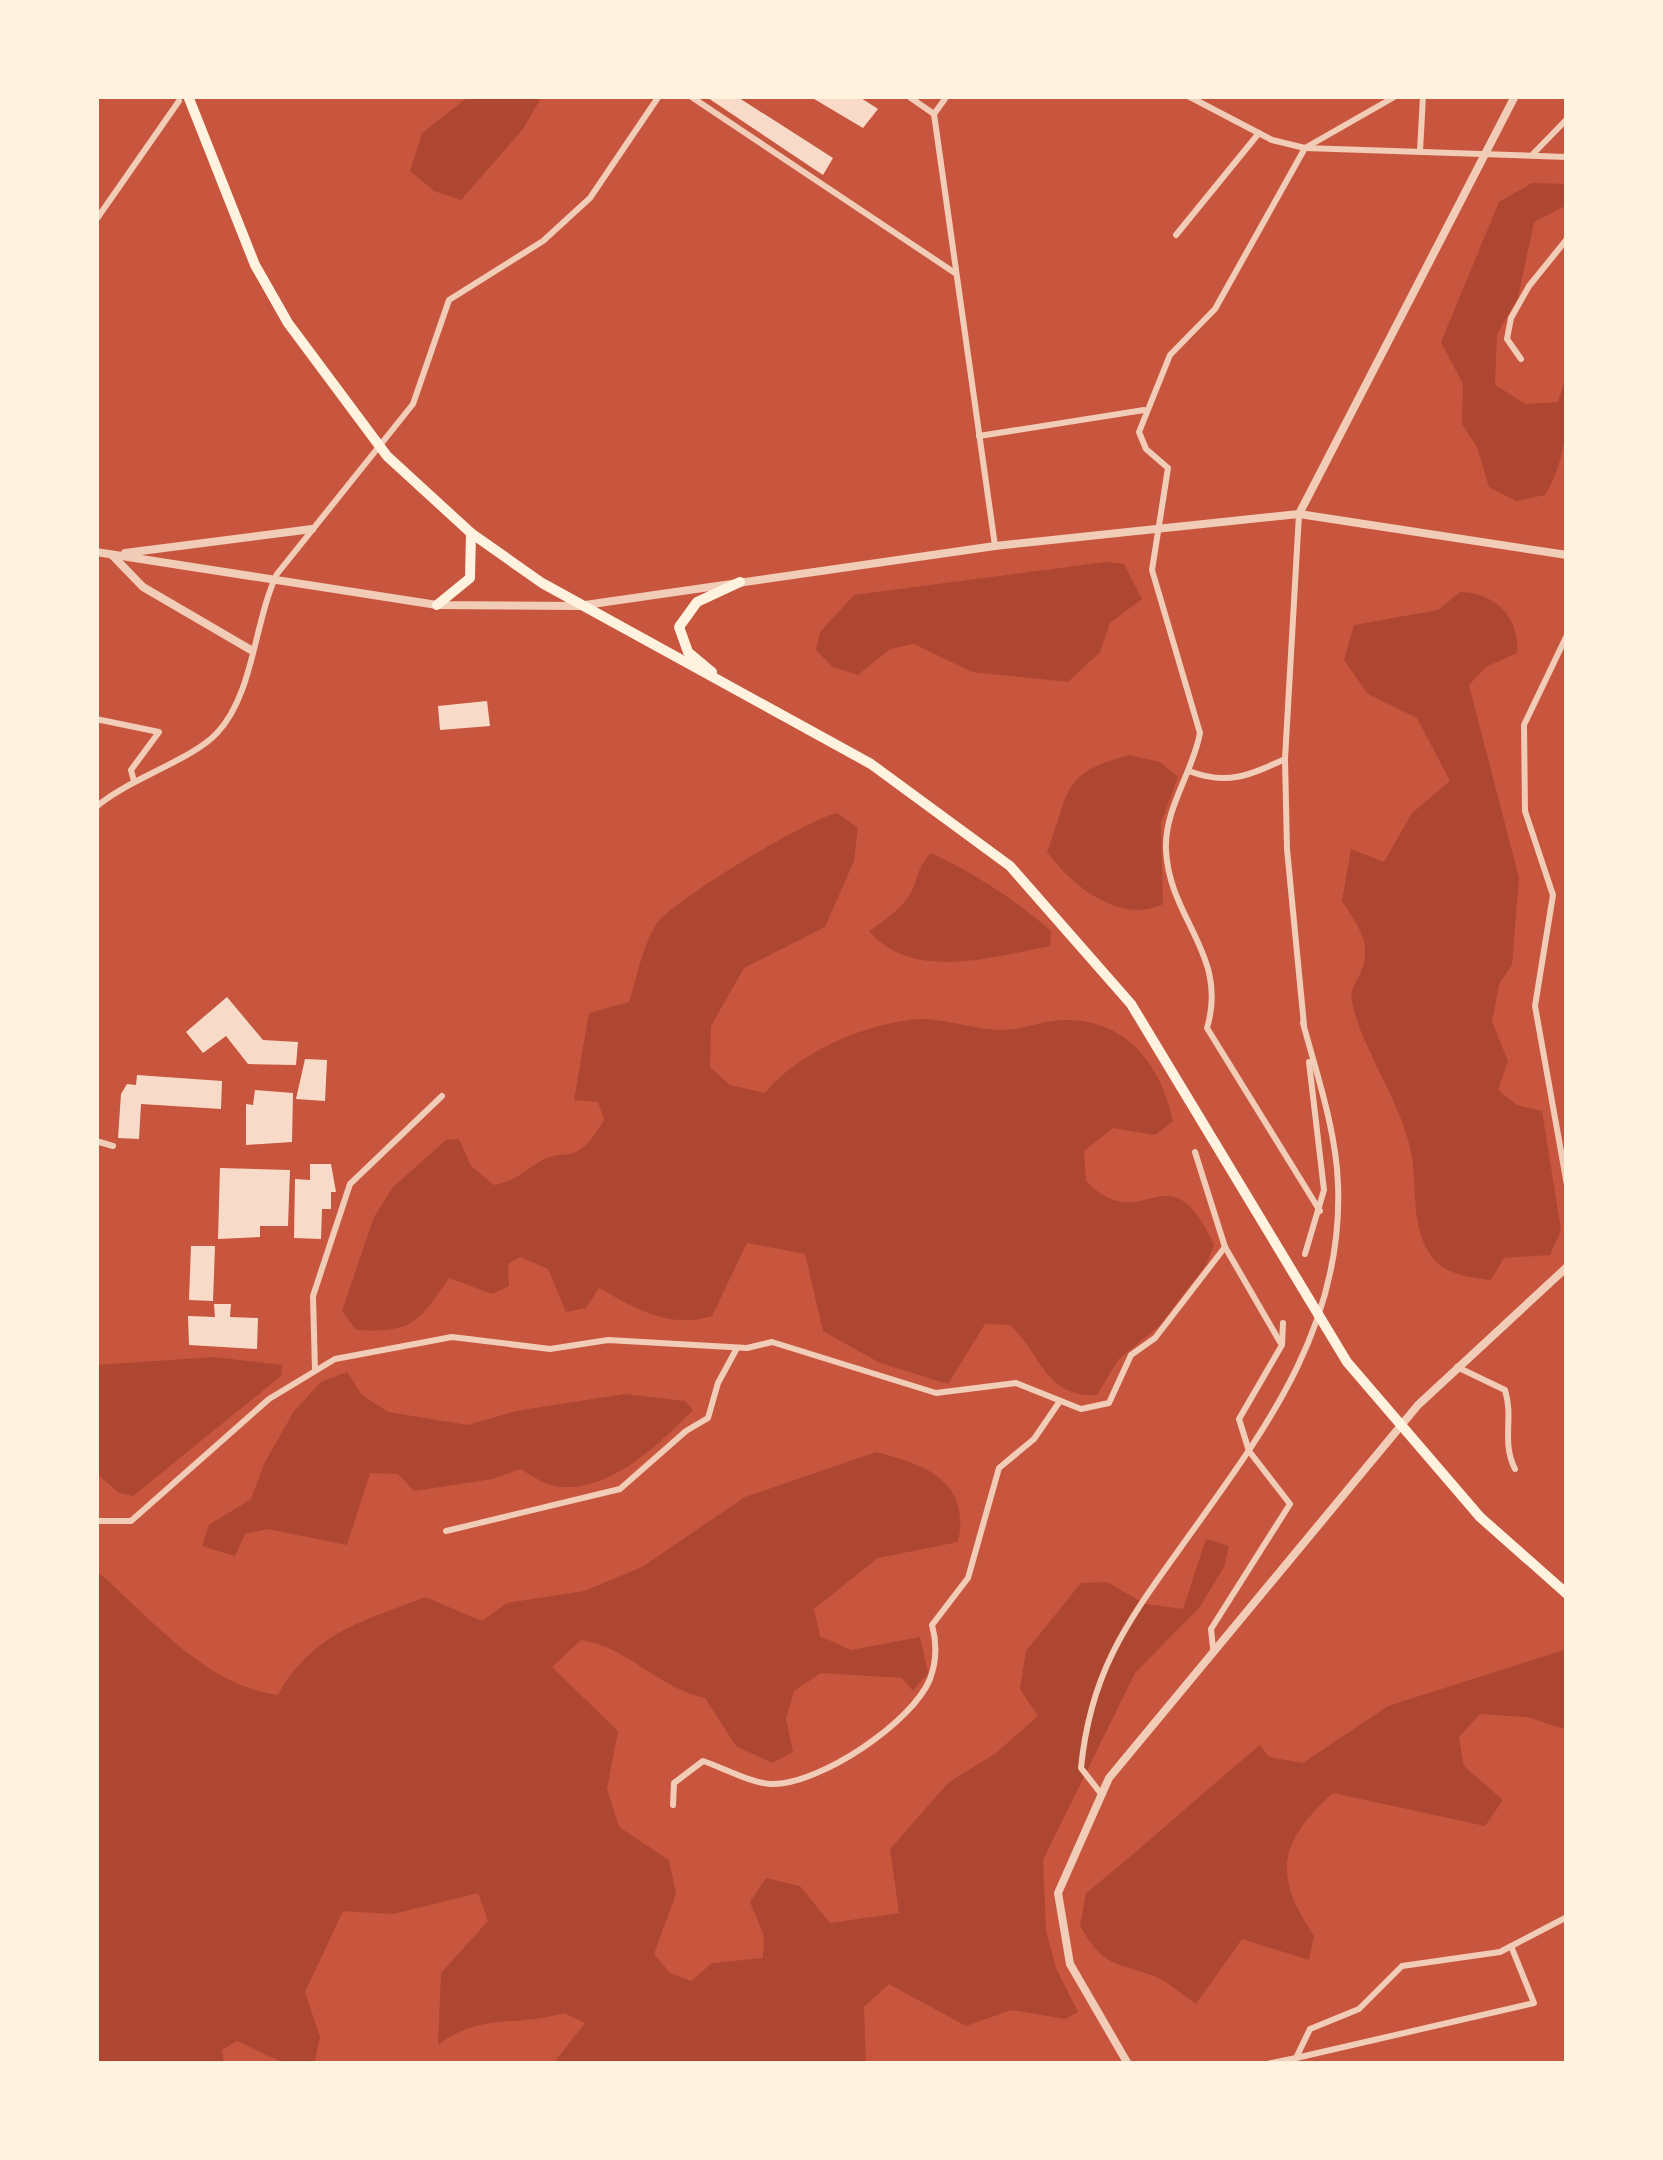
<svg xmlns="http://www.w3.org/2000/svg" width="1663" height="2160" font-family="Mulish,sans-serif">
	<style>
		.green { fill: #ae4732 }
		.building { fill: #f7dbc8 }
		.lines { fill: none; stroke-linecap: round; stroke-linejoin: round }
		.minor { stroke: #f1ccb7; stroke-width: 6 }
		.tertiary { stroke: #f1ccb7; stroke-width: 8 }
		.primary { stroke: #fff3e0; stroke-width: 10 }
	</style>
	<rect width="100%" height="100%" fill="#c8553d"/>
	<g class="green">
		<path d="M469,96H542L523,129L461,200L434,191L410,171L422,133Z"/>
		<path d="M1532,183L1567,184V205L1534,222L1518,298L1497,334L1495,385L1526,404L1558,402L1567,373C1567,418 1569,455 1545,495L1516,501L1489,487L1477,447L1462,424L1463,384L1441,342L1499,202Z"/>
		<path d="M1105,562L1124,564L1142,599L1110,623L1100,652L1068,682L972,672L914,644L890,649L858,675L833,667L816,650L820,632L854,595Z"/>
		<path d="M1460,592C1496,593 1520,618 1517,653L1486,667L1469,685L1519,878L1512,965L1499,984L1492,1022L1508,1061L1498,1090L1517,1105L1542,1111L1561,1230L1550,1255L1504,1258L1491,1280C1471,1278 1444,1274 1432,1257C1407,1223 1420,1178 1408,1140C1395,1093 1360,1044 1352,1002C1350,991 1354,986 1359,976C1374,945 1359,927 1342,901L1351,849L1384,862L1412,813L1450,781L1417,718L1368,694L1344,660L1354,625L1438,610Z"/>
		<path d="M1129,755L1160,762L1178,777L1161,823L1163,904C1121,925 1072,886 1047,852C1071,792 1058,774 1129,755Z"/>
		<path d="M837,813L858,828L854,861L825,927L744,968L711,1026L710,1067L730,1085L765,1093C798,1052 866,1023 919,1019C941,1018 975,1029 1000,1030C1022,1030 1042,1021 1063,1020C1125,1018 1161,1064 1173,1121L1155,1135L1113,1128L1084,1151L1086,1181C1144,1241 1168,1144 1214,1245L1206,1265L1160,1325L1118,1360L1097,1395C1045,1398 1041,1353 1010,1325L985,1324L948,1384L880,1363L823,1331L805,1254L747,1243L712,1316C669,1329 636,1309 599,1288L586,1308L566,1312L548,1269L520,1257L508,1264L509,1286L492,1294L449,1278C418,1323 413,1333 356,1330L342,1311L374,1217L393,1187L446,1140L459,1139L471,1166L494,1185C514,1181 519,1175 536,1164C568,1143 573,1172 604,1120L598,1102L574,1100L589,1013L629,1002C637,978 643,943 657,923C673,900 810,818 837,813Z"/>
		<path d="M931,853C976,874 1014,899 1051,931L1050,946C992,957 912,982 869,931C885,920 905,907 913,888C920,872 918,867 931,853Z"/>
		<path d="M214,1357L282,1365L281,1376L133,1496L119,1493L96,1473V1365Z"/>
		<path d="M347,1372L362,1395L388,1412L468,1425L516,1411L624,1394L685,1401L693,1410C659,1444 607,1496 554,1486C543,1484 530,1474 520,1469L493,1479L414,1491L398,1474L370,1473L347,1545L268,1529L245,1534L235,1556L202,1546L209,1525L251,1499L264,1464L294,1411L321,1382Z"/>
		<path d="M876,1452C927,1465 971,1482 958,1542L878,1558L814,1609L820,1636L851,1650L920,1637L928,1673L913,1691L902,1678L821,1673L794,1691L786,1719L793,1752L772,1763L736,1746L705,1698C658,1688 628,1647 581,1640L552,1667L618,1731L607,1789L619,1827L669,1860L676,1894L654,1954L670,1973L691,1981L712,1963L763,1958L764,1936L750,1902L766,1878L800,1886L830,1923L899,1913L890,1849L949,1782L996,1753L1038,1716L1020,1689L1026,1651L1081,1583L1107,1582L1145,1604L1183,1609L1206,1539L1229,1546L1224,1567L1199,1608L1135,1673L1043,1860L1046,1931L1056,1968L1078,2012L1065,2019L1011,2010L966,2026L889,1984L864,2007L866,2064H553L585,2023L564,2013C514,2028 481,2012 438,2045L441,1973L488,1921L478,1893L393,1914L343,1911L305,1992L320,2037L314,2064H286L237,2041L222,2050L224,2064H96V1570C150,1617 204,1685 278,1695C313,1632 362,1622 425,1597L482,1621L507,1603L584,1591L642,1567L745,1497Z"/>
		<path d="M1564,1650L1567,1730L1527,1717L1480,1714L1459,1737L1464,1766L1503,1800L1485,1826L1333,1793C1279,1842 1272,1874 1314,1936L1309,1960L1242,1939L1196,2004C1184,1996 1170,1983 1156,1977C1115,1961 1105,1969 1080,1926L1086,1893C1146,1845 1201,1794 1260,1745L1269,1757L1303,1763L1388,1706Z"/>
	</g>
	<g class="building">
		<path d="M705,96H736L833,158L823,175Z"/>
		<path d="M809,96H858L878,109L863,128Z"/>
		<path d="M487,701L490,726L440,730L438,706Z"/>
		<path d="M227,997L263,1040L298,1042L296,1065L248,1064L226,1036L203,1053L186,1032Z"/>
		<path d="M305,1059L327,1060L325,1101L296,1099Z"/>
		<path d="M137,1075L222,1081L221,1109L141,1104L139,1139L118,1138L121,1094L127,1084L136,1085Z"/>
		<path d="M255,1090L293,1093L292,1142L246,1145V1104L253,1105Z"/>
		<path d="M310,1164H331L336,1192H331V1209H322L321,1239L294,1238L295,1179L310,1180Z"/>
		<path d="M220,1168L290,1170L288,1226H260V1237L218,1239Z"/>
		<path d="M191,1246H215L213,1301L189,1300Z"/>
		<path d="M214,1304H231L230,1317L258,1318L257,1349L189,1345L188,1316L215,1317Z"/>
	</g>
	<g class="lines">
		<g class="minor">
			<path d="M690,96L955,273"/>
			<path d="M908,96L934,114L995,546"/>
			<path d="M1188,96L1272,140L1305,148L1567,157"/>
			<path d="M934,114L947,96"/>
			<path d="M1420,151L1423,96"/>
			<path d="M1532,155L1567,119"/>
			<path d="M96,220L179,101"/>
			<path d="M1176,235L1259,133"/>
			<path d="M1521,359L1507,339L1511,318L1529,286L1567,239"/>
			<path d="M979,436L1144,410"/>
			<path d="M1299,514L1285,759L1287,849L1304,1025"/>
			<path d="M1567,635L1524,725L1525,811L1553,895L1535,1006L1567,1185"/>
			<path d="M96,719L159,732L131,770L134,781"/>
			<path d="M1189,771C1227,786 1250,775 1285,759"/>
			<path d="M96,807C128,779 192,760 217,733C254,694 254,621 277,574L413,404L449,300L543,241L590,198L659,96"/>
			<path d="M96,1141L113,1146"/>
			<path d="M1195,1152L1225,1247L1280,1342"/>
			<path d="M1320,1211L1207,1028C1229,955 1169,919 1166,850C1164,809 1193,772 1200,733L1152,570L1168,468L1146,449L1139,432L1170,355L1215,309L1305,148L1396,96"/>
			<path d="M1305,1254L1324,1190L1309,1062"/>
			<path d="M1457,1367L1505,1390C1514,1419 1501,1441 1515,1469"/>
			<path d="M315,1370L313,1296L350,1184L442,1096"/>
			<path d="M96,1521H131L269,1399L335,1359L452,1337L550,1349L608,1340L747,1348L772,1342L936,1393L1016,1383L1081,1409L1109,1403L1131,1355L1155,1338L1225,1247"/>
			<path d="M446,1531L620,1489L686,1431L708,1418L718,1383L737,1348"/>
			<path d="M1213,1648L1211,1629L1290,1504L1249,1451L1239,1419L1282,1345L1283,1323"/>
			<path d="M1102,1795L1081,1768C1090,1676 1124,1626 1176,1554C1257,1440 1344,1333 1338,1184C1336,1130 1317,1075 1303,1023"/>
			<path d="M673,1805L674,1783L703,1761C724,1768 752,1784 773,1784C820,1784 912,1723 930,1679C937,1660 937,1643 932,1625L968,1578L999,1468L1034,1439L1060,1401"/>
			<path d="M1296,2058L1534,2003L1511,1946"/>
			<path d="M1267,2064L1296,2058L1310,2029L1359,2009L1402,1966L1500,1952L1567,1917"/>
		</g>
		<g class="tertiary">
			<path d="M1299,514L1515,96"/>
			<path d="M96,552L437,605L578,606L995,546L1299,514L1567,555"/>
			<path d="M125,553L312,529"/>
			<path d="M112,555L143,587L251,650"/>
			<path d="M1128,2064L1070,1964L1058,1893L1109,1778L1418,1405L1567,1267"/>
		</g>
		<g class="primary">
			<path d="M188,96L255,265L288,323L387,456L471,533L542,583L871,764L1010,866L1131,1004L1347,1362L1480,1517L1567,1594"/>
			<path d="M437,605L470,578L471,533"/>
			<path d="M712,672L688,652L679,627L697,602L740,582"/>
		</g>
	</g>
	<rect width="1663" height="2160" fill="none" stroke="#fff3e0" stroke-width="198"/>
</svg>
